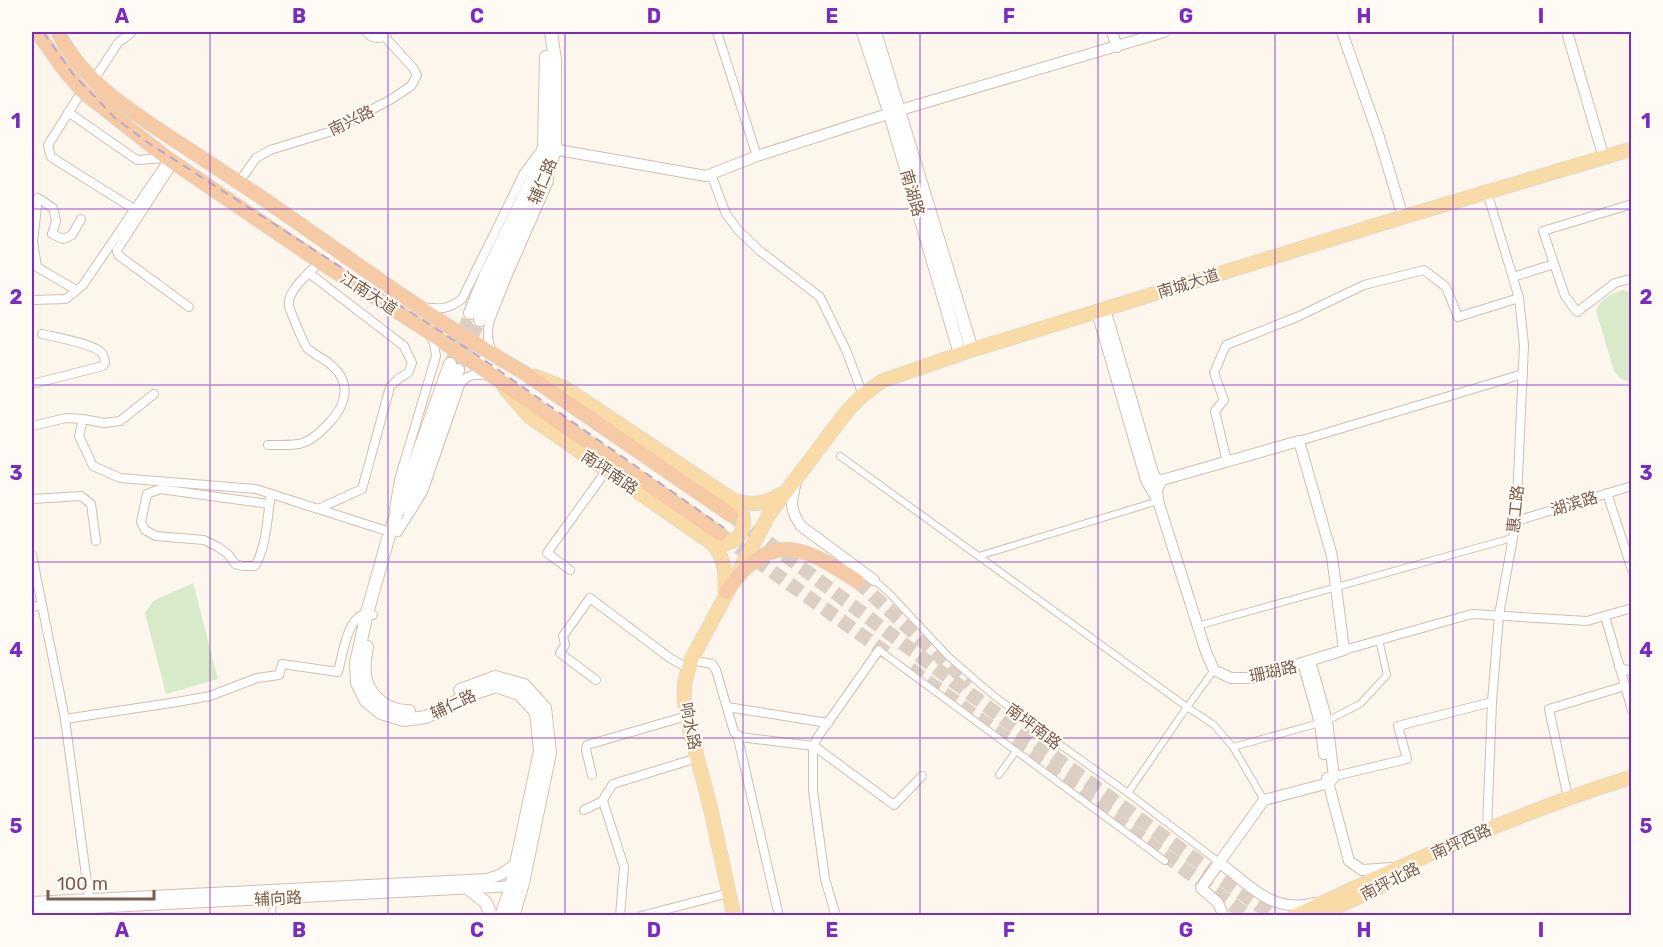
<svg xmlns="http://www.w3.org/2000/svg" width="1663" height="947" font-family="Rubik,'Noto Sans SC',sans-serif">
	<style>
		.green { fill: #d7ebca }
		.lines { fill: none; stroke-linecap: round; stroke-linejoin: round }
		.secondary-tunnel { stroke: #dcd0c4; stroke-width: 12; stroke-dasharray: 12 6; stroke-linecap: butt }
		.trunk-tunnel { stroke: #dcd0c4; stroke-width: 14; stroke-dasharray: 14 7; stroke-linecap: butt }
		.pedestrian-casing { stroke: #d0bfb1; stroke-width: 8 }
		.minor-casing { stroke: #d0bfb1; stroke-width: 10 }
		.tertiary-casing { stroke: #d0bfb1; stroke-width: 12 }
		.secondary-casing { stroke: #d5c1b1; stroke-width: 14 }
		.primary-casing { stroke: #d9d2cd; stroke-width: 15 }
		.trunk-casing { stroke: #d9d2cd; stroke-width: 15 }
		.pedestrian { stroke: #fff; stroke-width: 6 }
		.minor { stroke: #fff; stroke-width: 8 }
		.tertiary { stroke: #fff; stroke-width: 10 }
		.secondary { stroke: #fff; stroke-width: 12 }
		.primary { stroke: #f9dba7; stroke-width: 14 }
		.trunk { stroke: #f7caa6; stroke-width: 14 }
		.rail { stroke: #baa9c8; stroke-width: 2; stroke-dasharray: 9 6; stroke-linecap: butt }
		.grid { fill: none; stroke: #7b2cbf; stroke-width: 1.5; stroke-opacity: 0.55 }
		.labels { text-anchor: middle; stroke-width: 4.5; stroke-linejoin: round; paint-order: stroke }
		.street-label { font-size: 16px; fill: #795d4e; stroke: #fffaf3 }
		.neatline { fill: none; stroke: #7b2cbf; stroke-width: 2 }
		.grid-label { font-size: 20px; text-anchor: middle; font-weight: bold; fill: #7b2cbf }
	</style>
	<rect width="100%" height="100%" fill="#fdf6ec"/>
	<g class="green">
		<path d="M1623,290L1631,292V383L1620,378L1614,371L1596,311C1601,298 1611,294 1623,290Z"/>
		<path d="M193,583L218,679L166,694L145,613L153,601Z"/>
	</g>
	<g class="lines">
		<g class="secondary-tunnel">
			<path d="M450,364L470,313"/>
			<path d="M458,370L480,320"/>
		</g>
		<g class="trunk-tunnel">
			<path d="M734,517L1060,761L1273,916"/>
			<path d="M721,535L891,656"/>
			<path d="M857,581L970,684"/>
			<path d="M910,669L1021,749L1248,916"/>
		</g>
		<defs>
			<g id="pedestrian">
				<path d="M840,456L1187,707L1214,725L1233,747L1264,800"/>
				<path d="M979,556L1158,501"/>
				<path d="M874,580L889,593L949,657L993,695L1059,744L1128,793L1220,863"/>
				<path d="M1197,626L1512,538"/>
				<path d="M879,650L1165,861"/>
				<path d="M1233,747L1327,721L1360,704L1387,675L1379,640"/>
				<path d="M999,775L1016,751"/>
				<path d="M1128,793L1187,707L1214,670"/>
				<path d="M272,916L273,899"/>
			</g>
			<g id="minor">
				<path d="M366,32C373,40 382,40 388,32"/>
				<path d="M717,32L757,156"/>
				<path d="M93,81L118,43L132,32"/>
				<path d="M82,91L48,145L51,157L134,209"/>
				<path d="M68,112L137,160L166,158"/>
				<path d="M174,162L117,250L118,255L189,307"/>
				<path d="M711,174L726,214L738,230L760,251L820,297L846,350L863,395"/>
				<path d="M239,182L256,158L270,150L329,132L390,100L411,86L417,75L413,68L384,36"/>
				<path d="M1487,192L1519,298L1524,345L1516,521L1499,615L1492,702L1487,829"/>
				<path d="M309,273L404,346L412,363L408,373L398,379L390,387L362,489L318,509"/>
				<path d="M1513,277L1554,264"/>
				<path d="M1630,279L1615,283L1577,312L1565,296L1543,231L1632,204"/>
				<path d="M76,290L37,267L33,241L38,198L53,208L56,221L52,234L63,239L72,235L81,219"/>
				<path d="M32,300L66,299L83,285L169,159"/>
				<path d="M423,307C441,309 447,310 462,299L524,173L538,154"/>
				<path d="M492,354L488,338V329L490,320L507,277L549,181V176"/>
				<path d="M32,384L103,366L105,363C104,359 105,357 102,353C95,344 55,337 42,334"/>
				<path d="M83,419L79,436L93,466L120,478L256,489L390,532L391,527"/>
				<path d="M32,426L66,418L83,419L104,423L120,421L154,394"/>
				<path d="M1299,441L1523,374"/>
				<path d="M268,445C299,445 306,448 329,423C347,404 352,382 330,364C323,358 313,354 307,348C304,344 290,311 289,306C286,291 311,271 320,262"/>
				<path d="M1227,462L1215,411L1224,400L1214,373L1226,345L1297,317L1364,285L1424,270L1446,287L1458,317L1519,298"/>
				<path d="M1607,493L1632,570"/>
				<path d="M32,499L81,496L91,504L96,541"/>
				<path d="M269,504L160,489L147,494L141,522L145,530L156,536L204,540L218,547L228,554L235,564L243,566H255C267,546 267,517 271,494"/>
				<path d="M394,509L399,480L436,356L434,343L429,334"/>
				<path d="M1516,521L1632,486"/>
				<path d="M398,532L423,492L460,385C467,373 476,374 489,376"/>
				<path d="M32,555L42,605"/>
				<path d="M570,570L547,553L606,471"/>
				<path d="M32,607L42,605L65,719L90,905"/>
				<path d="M1605,616L1632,710"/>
				<path d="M1344,650L1472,614L1587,621L1632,608"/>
				<path d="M691,660L712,664L716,670L734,732L740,737L814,746L894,805L922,776"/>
				<path d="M1619,667L1632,672"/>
				<path d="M596,680L560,653L565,645L563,636L590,598L670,658L689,669"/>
				<path d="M727,707L828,723"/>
				<path d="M65,719L177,702L210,696L257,678L279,675L282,664L338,672C343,654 348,607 373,615"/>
				<path d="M737,734L779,916"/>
				<path d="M592,775L586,750L587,745L687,716"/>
				<path d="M1331,777L1407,759L1398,726L1492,702"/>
				<path d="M1568,798L1549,709L1625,686"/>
				<path d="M603,801L624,867L620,916"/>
				<path d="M584,810L603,801L605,796L613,784L697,758"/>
				<path d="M641,916L729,893"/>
				<path d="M836,916L825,879L813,791V750L817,738L879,650"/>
			</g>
			<g id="tertiary">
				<path d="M1112,32L1117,47"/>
				<path d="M1342,32L1379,137L1403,217"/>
				<path d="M1567,32L1604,158"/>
				<path d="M547,148L706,176L757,156L900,110L1164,32"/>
				<path d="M1111,307L1107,311V316L1153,473L1156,479L1162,480"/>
				<path d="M1093,312L1099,319L1146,480L1158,501L1206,652L1214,670L1231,678H1253L1344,650L1332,556L1299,441L1162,480L1157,489L1158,501"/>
				<path d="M796,482C791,501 789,509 801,526L874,580"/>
				<path d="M1303,663L1320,723L1324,754"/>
				<path d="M1327,778L1349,861L1362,870L1392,868"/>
				<path d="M1220,863C1251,886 1272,914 1314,903"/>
				<path d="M32,902L488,879L502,874L516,863"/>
				<path d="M32,911L516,886"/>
				<path d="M1224,916L1218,903L1201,888L1264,800L1329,783L1334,777L1327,721L1310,661"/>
			</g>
			<g id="secondary">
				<path d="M863,32L890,114L960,354"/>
				<path d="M875,32L972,350"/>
				<path d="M470,313L486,274L532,180L544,147L546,57"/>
				<path d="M480,320L496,278L551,163L555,149V60L551,32"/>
				<path d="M450,364L390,532L367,613L356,663L357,683L366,701L381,713L404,720L426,717L469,695L496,686L519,694L536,712L540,751L511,887L501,916"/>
				<path d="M407,509L458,370"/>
				<path d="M367,647C365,658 363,669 366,680C371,698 390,712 409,711"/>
				<path d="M460,690L495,677L524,685L545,708L550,753L523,883L513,916"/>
				<path d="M469,889L485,902L492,916"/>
			</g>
			<g id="primary">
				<path d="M534,376L565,388L733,500C750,506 767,504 781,494"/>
				<path d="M504,387L529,416L713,544C725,558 726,575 725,592"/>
				<path d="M713,544C742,548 754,521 733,500"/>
				<path d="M734,916L710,806L689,727L684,699L685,681L691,660L770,513L848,410L863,395L882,381L972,350L1403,217L1632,149"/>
				<path d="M1295,916C1405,864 1516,813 1632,777"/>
				<path d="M1326,916L1333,909L1384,885"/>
			</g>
			<g id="trunk">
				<path d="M37,32L62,67L82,91L167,158L320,262L429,332L720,534"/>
				<path d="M58,32C83,82 128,109 173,139C205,160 237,181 268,202C352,260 434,321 523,372L731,515"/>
				<path d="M726,592C732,584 738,576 744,570C784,529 819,558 857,581"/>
			</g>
		</defs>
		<use href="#pedestrian" class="pedestrian-casing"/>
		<use href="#minor" class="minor-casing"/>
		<use href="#tertiary" class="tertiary-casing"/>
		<use href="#secondary" class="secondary-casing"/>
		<use href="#primary" class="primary-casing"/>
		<use href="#trunk" class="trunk-casing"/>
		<use href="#pedestrian" class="pedestrian"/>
		<use href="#minor" class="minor"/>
		<use href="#tertiary" class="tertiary"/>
		<use href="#secondary" class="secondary"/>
		<use href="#primary" class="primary"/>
		<use href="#trunk" class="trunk"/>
		<path class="rail" d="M43,32L73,74L115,118L147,142L477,355L724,528"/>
	</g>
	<path class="grid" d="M210,32V916M388,32V916M565,32V916M743,32V916M920,32V916M1098,32V916M1275,32V916M1453,32V916M32,209H1632M32,385H1632M32,562H1632M32,738H1632"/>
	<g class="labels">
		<g class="street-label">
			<text transform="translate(351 120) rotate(-26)" y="6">南兴路</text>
			<text transform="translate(542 181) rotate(-67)" y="6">辅仁路</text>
			<text transform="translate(913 193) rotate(74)" y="6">南湖路</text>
			<text transform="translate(1188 283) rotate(-17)" y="6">南城大道</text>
			<text transform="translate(369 293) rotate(33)" y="6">江南大道</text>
			<text transform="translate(610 472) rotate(34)" y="6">南坪南路</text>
			<text transform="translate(1574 503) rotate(-17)" y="6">湖滨路</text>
			<text transform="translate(1515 509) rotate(-84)" y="6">惠工路</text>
			<text transform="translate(1273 671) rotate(-13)" y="6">珊瑚路</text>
			<text transform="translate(453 704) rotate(-25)" y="6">辅仁路</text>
			<text transform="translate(691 726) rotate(79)" y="6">响水路</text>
			<text transform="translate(1034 726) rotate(37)" y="6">南坪南路</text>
			<text transform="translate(1461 841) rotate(-24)" y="6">南坪西路</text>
			<text transform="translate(1390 881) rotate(-27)" y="6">南坪北路</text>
			<text transform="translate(278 898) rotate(-3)" y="6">辅向路</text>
		</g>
	</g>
	<rect width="1663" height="947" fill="none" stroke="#fffaf3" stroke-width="66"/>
	<path d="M48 890v9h106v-9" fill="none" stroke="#795d4e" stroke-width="3"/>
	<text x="57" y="890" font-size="18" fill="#795d4e" stroke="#fffaf3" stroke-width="4.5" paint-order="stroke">100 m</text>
	<rect x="33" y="33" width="1597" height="881" class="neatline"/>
	<g class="grid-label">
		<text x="122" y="23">A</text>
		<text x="299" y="23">B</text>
		<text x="477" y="23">C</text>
		<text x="654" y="23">D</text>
		<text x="832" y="23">E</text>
		<text x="1009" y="23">F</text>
		<text x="1186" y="23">G</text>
		<text x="1364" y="23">H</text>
		<text x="1541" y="23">I</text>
		<text x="16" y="128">1</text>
		<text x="1646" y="128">1</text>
		<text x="16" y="304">2</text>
		<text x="1646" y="304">2</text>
		<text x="16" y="480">3</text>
		<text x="1646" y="480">3</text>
		<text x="16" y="657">4</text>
		<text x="1646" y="657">4</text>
		<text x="16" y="833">5</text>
		<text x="1646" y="833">5</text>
		<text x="122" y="937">A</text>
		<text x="299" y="937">B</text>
		<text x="477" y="937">C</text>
		<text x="654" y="937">D</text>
		<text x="832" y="937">E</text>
		<text x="1009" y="937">F</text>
		<text x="1186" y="937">G</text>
		<text x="1364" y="937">H</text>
		<text x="1541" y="937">I</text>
	</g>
</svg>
